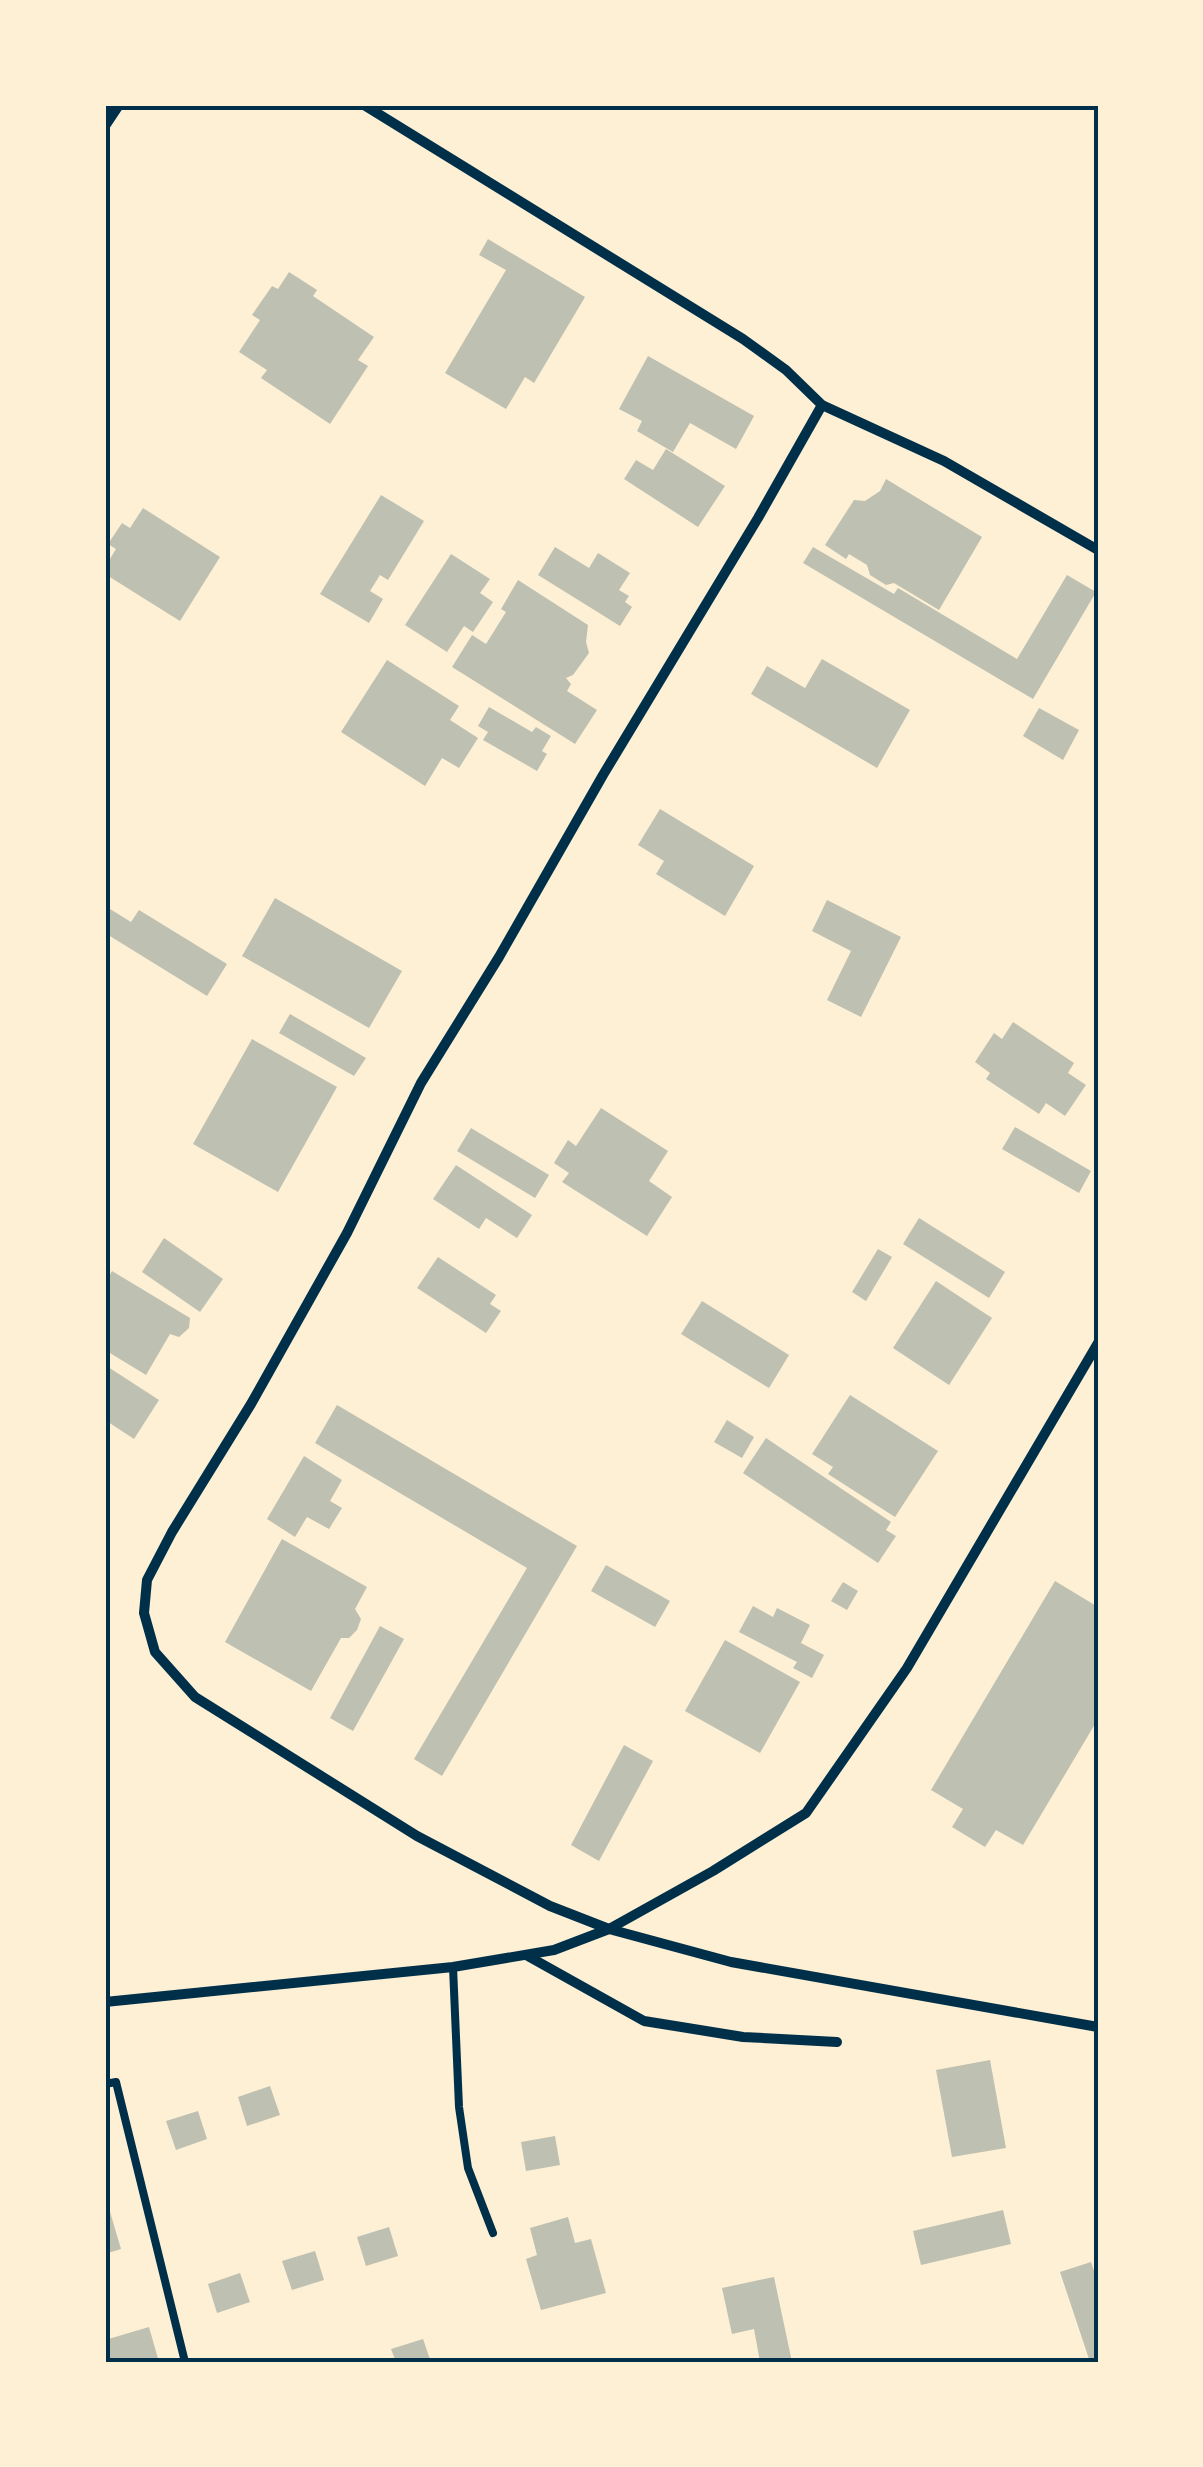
<svg xmlns="http://www.w3.org/2000/svg" width="1203" height="2467" font-family="'Open Sans',sans-serif">
	<style>
		.building { fill: #bec0b2 }
		.lines { fill: none; stroke-linecap: round; stroke-linejoin: round }
		.service { stroke: #003049; stroke-width: 8 }
		.minor { stroke: #003049; stroke-width: 10 }
		.neatline { fill: none; stroke: #003049; stroke-width: 4 }
	</style>
	<rect width="100%" height="100%" fill="#fdf0d5"/>
	<g class="building">
		<path d="M488,239L585,297L534,383L525,377L506,409L445,373L506,270L479,255Z"/>
		<path d="M289,272L317,290L313,296L374,337L358,360L368,366L330,424L261,378L267,370L239,352L260,320L252,315L272,286L278,289Z"/>
		<path d="M648,356L754,416L736,449L690,423L673,452L637,431L642,421L619,409Z"/>
		<path d="M666,449L725,486L698,527L624,479L636,460L653,470Z"/>
		<path d="M886,479L982,537L939,610L894,583L886,585L870,575L867,565L849,554L846,559L825,545L854,500L865,501L880,491Z"/>
		<path d="M381,495L424,521L388,580L380,575L370,591L383,599L369,623L320,594Z"/>
		<path d="M143,508L220,557L180,621L105,574V567L116,549L108,544L122,523L130,528Z"/>
		<path d="M555,547L589,568L598,553L630,573L619,590L629,596L625,602L632,607L620,626L538,575Z"/>
		<path d="M813,547L894,594L898,588L1017,659L1067,575L1096,592L1033,699L803,563Z"/>
		<path d="M451,554L490,579L480,593L493,602L473,632L464,626L447,652L405,625Z"/>
		<path d="M518,580L588,625L586,642L589,653L573,675L566,678L571,684L567,691L597,710L575,744L452,667L472,635L486,644L506,612L501,609Z"/>
		<path d="M822,659L910,710L877,768L751,694L767,666L805,688Z"/>
		<path d="M387,660L459,706L450,720L478,738L459,768L442,758L425,786L341,732Z"/>
		<path d="M489,707L532,732L536,727L551,736L542,751L547,754L537,771L483,740L488,732L478,726Z"/>
		<path d="M1039,708L1079,730L1063,760L1023,736Z"/>
		<path d="M660,809L754,866L725,916L656,874L664,861L638,845Z"/>
		<path d="M275,898L402,971L369,1028L242,956Z"/>
		<path d="M827,900L901,937L861,1017L827,1000L851,951L812,931Z"/>
		<path d="M110,909L131,922L139,910L227,964L207,996L105,933V917Z"/>
		<path d="M290,1014L366,1058L354,1076L279,1033Z"/>
		<path d="M1013,1022L1074,1063L1068,1073L1086,1085L1065,1116L1046,1103L1039,1114L986,1079L990,1073L975,1062L994,1033L1002,1039Z"/>
		<path d="M252,1039L337,1087L278,1192L193,1144Z"/>
		<path d="M601,1108L668,1151L649,1181L672,1197L647,1236L562,1182L569,1173L554,1163L568,1140L576,1146Z"/>
		<path d="M1015,1127L1091,1171L1079,1193L1002,1149Z"/>
		<path d="M471,1128L549,1175L535,1198L457,1151Z"/>
		<path d="M456,1165L532,1215L517,1238L486,1218L479,1229L433,1199Z"/>
		<path d="M919,1218L1005,1272L989,1298L903,1244Z"/>
		<path d="M164,1238L223,1279L200,1312L142,1272Z"/>
		<path d="M878,1249L892,1257L866,1301L852,1292Z"/>
		<path d="M438,1257L496,1295L490,1304L501,1311L486,1333L417,1288Z"/>
		<path d="M112,1271L190,1318L189,1328L179,1337L170,1334L146,1375L105,1350V1283Z"/>
		<path d="M936,1281L992,1318L949,1385L893,1348Z"/>
		<path d="M702,1301L789,1355L769,1388L681,1334Z"/>
		<path d="M105,1365L159,1400L134,1439L105,1420Z"/>
		<path d="M850,1395L938,1451L895,1517L828,1474L833,1467L812,1454Z"/>
		<path d="M337,1405L577,1546L442,1776L414,1759L527,1568L315,1443Z"/>
		<path d="M727,1420L754,1437L742,1458L714,1442Z"/>
		<path d="M766,1438L891,1522L886,1530L896,1536L878,1563L743,1473Z"/>
		<path d="M304,1456L342,1480L330,1501L342,1508L329,1529L307,1517L295,1537L267,1519Z"/>
		<path d="M282,1539L367,1587L355,1609L361,1619L357,1630L349,1638H341L311,1691L225,1642Z"/>
		<path d="M606,1565L670,1601L655,1627L591,1591Z"/>
		<path d="M1055,1581L1098,1607V1719L1023,1845L996,1830L985,1847L952,1827L963,1809L931,1790Z"/>
		<path d="M843,1582L858,1591L847,1610L831,1601Z"/>
		<path d="M753,1606L773,1617L777,1608L810,1625L801,1643L824,1655L812,1678L793,1668L797,1662L739,1632Z"/>
		<path d="M380,1626L404,1639L353,1731L330,1718Z"/>
		<path d="M725,1640L800,1682L760,1753L685,1711Z"/>
		<path d="M624,1745L653,1761L599,1861L571,1845Z"/>
		<path d="M990,2060L1006,2148L952,2157L936,2070Z"/>
		<path d="M270,2086L280,2115L247,2126L238,2097Z"/>
		<path d="M198,2111L207,2139L176,2150L166,2121Z"/>
		<path d="M555,2136L560,2165L526,2171L521,2142Z"/>
		<path d="M105,2195L121,2249L105,2254Z"/>
		<path d="M1003,2210L1011,2244L921,2265L913,2231Z"/>
		<path d="M568,2217L575,2243L591,2239L606,2293L541,2310L526,2259L537,2255L530,2228Z"/>
		<path d="M389,2227L398,2256L366,2266L357,2237Z"/>
		<path d="M315,2251L324,2280L292,2290L282,2261Z"/>
		<path d="M1091,2262L1098,2283V2362H1090L1060,2272Z"/>
		<path d="M240,2273L250,2302L217,2313L208,2284Z"/>
		<path d="M774,2277L792,2362H760L754,2329L732,2334L722,2288Z"/>
		<path d="M149,2327L159,2362H105V2340Z"/>
		<path d="M423,2339L431,2362H396L391,2349Z"/>
	</g>
	<g class="lines">
		<g class="service">
			<path d="M453,1967L459,2107L468,2168L493,2233"/>
			<path d="M105,2084L116,2082L185,2362"/>
		</g>
		<g class="minor">
			<path d="M364,105L743,339L786,370L822,405L944,461L1098,550"/>
			<path d="M105,126L119,105"/>
			<path d="M822,405L758,518L603,775L499,957L421,1083L347,1233L251,1404L172,1532L147,1580L144,1613L155,1652L195,1697L417,1836L550,1906L609,1929L731,1962L1098,2027"/>
			<path d="M526,1955L644,2021L743,2037L837,2042"/>
			<path d="M105,2002L453,1967L554,1950L609,1929L713,1871L806,1813L907,1668L1098,1343"/>
		</g>
	</g>
	<rect width="1203" height="2467" fill="none" stroke="#fdf0d5" stroke-width="215"/>
	<rect x="108" y="108" width="988" height="2252" class="neatline"/>
</svg>
